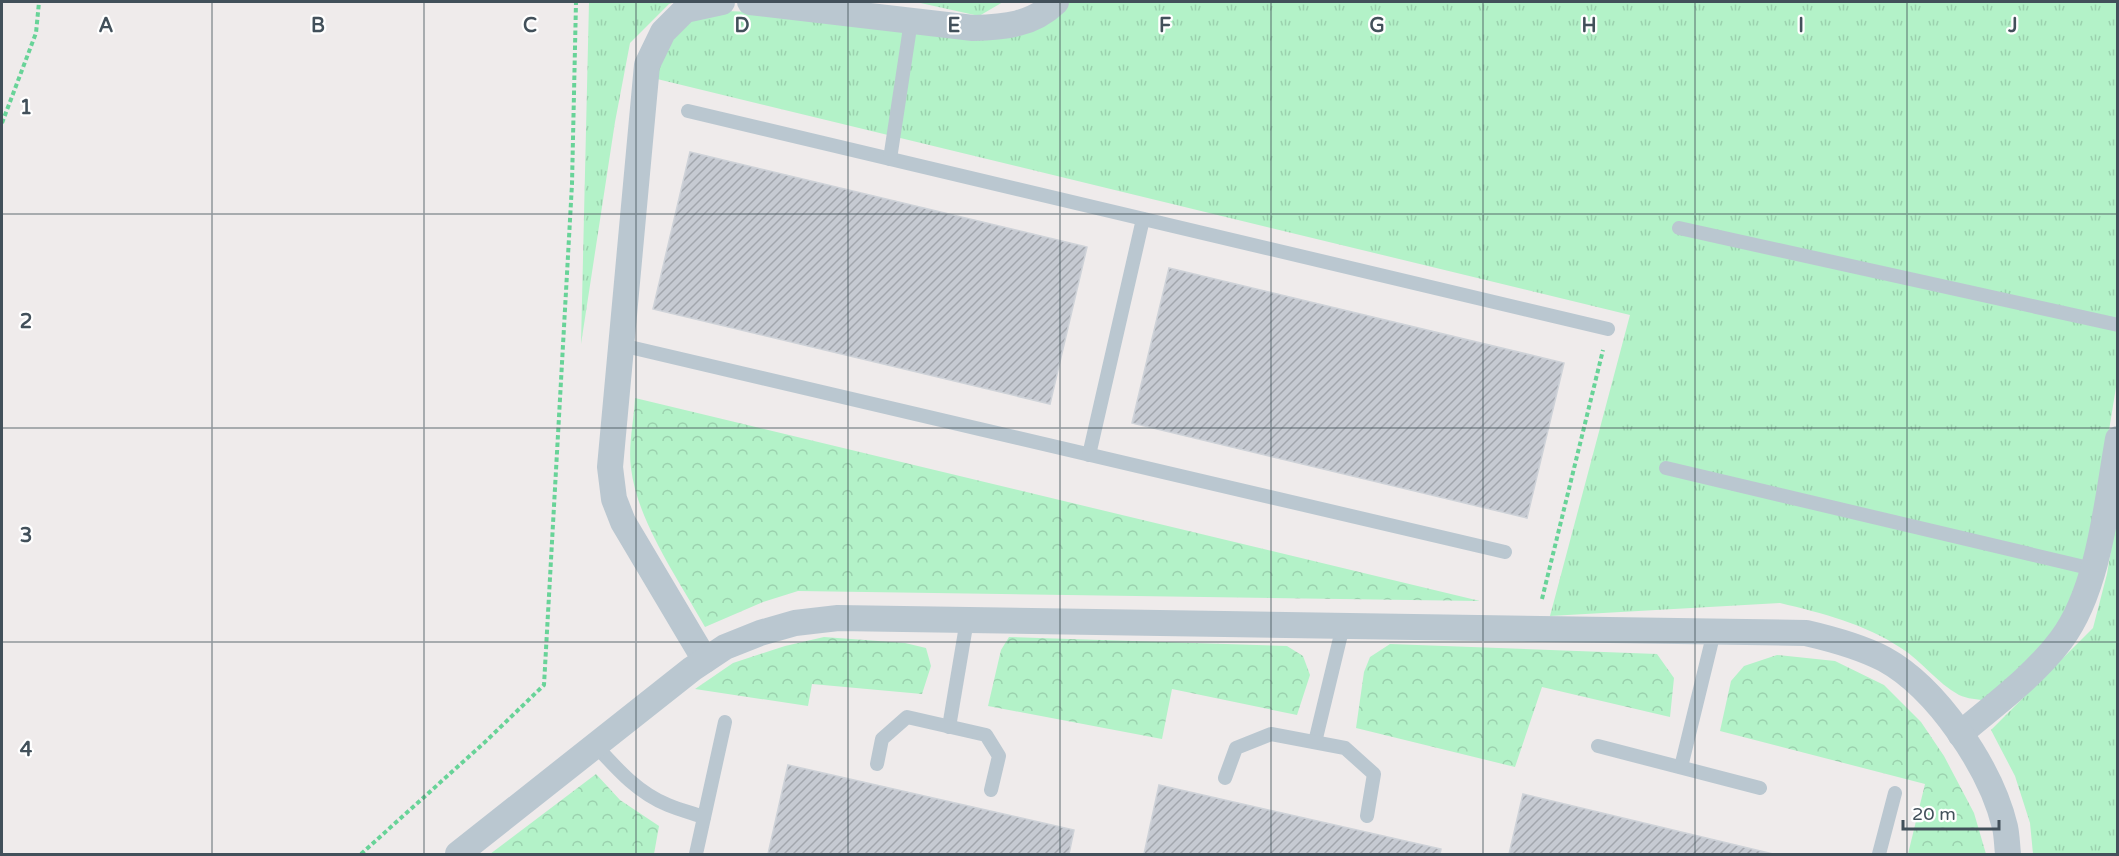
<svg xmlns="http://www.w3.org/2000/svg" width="2119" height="856" font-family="'Varela Round',sans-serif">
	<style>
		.grass { fill: url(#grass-tufts) }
		.forest { fill: url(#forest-crowns) }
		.building { fill: url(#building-hatch); stroke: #ced2d8; stroke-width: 1.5 }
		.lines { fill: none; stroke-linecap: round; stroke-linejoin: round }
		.path { stroke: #68d398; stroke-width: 4; stroke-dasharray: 4.5 3; stroke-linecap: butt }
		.service { stroke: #bac7d0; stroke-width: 14 }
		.minor { stroke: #bac7d0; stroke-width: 26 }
		.grid { fill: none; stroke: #42505a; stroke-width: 1.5; stroke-opacity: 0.55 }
		.grid-label { font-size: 20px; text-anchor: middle; font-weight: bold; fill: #42505a; stroke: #fff; stroke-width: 4.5; stroke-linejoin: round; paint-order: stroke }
	</style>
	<defs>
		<pattern id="grass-tufts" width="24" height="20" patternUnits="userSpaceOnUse" patternTransform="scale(1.5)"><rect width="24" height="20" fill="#b3f2c8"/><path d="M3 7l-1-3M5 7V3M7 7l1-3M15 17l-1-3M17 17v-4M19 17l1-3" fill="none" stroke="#9bd1ae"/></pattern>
		<pattern id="forest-crowns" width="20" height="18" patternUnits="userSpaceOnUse" patternTransform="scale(1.5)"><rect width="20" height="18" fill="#b3f2c8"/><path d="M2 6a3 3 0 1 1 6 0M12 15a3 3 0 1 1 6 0" fill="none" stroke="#9bd1ae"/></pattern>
		<pattern id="building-hatch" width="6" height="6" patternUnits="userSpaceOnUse" patternTransform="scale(1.5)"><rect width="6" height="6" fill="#c6cad2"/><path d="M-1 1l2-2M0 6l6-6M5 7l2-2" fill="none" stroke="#a2a6ad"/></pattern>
	</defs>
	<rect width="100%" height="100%" fill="#efebeb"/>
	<g class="grass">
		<path d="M589,2H675L669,4L630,43L615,122L581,344Z"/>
		<path d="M916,2H1003L979,16Z"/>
		<path d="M1070,2H2117V381L2095,517L2072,602L2054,634L1986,701C1978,699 1967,699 1959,695C1937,683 1922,661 1901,648C1865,624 1822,613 1780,603L1550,616L1630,315L653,78L671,37L690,19L724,11L1049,22Z"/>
		<path d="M2117,514V854H2033L2030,823L2015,776L1991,730L2093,628L2107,574Z"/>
	</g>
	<g class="forest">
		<path d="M635,398L1480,601L798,591L763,602L705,627C679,580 637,521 631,468C628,446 634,420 635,398Z"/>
		<path d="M824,637L905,643L926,648L931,666L922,694L812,684L808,706L695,689L733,663L785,646Z"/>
		<path d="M1009,637L1287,646L1303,656L1310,675L1297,715L1172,689L1162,739L988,706L1001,650Z"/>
		<path d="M1390,644L1657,654L1674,678L1670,717L1542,687L1515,767L1356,728L1364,672L1370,657Z"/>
		<path d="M1777,655L1835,661L1884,685L1921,722L1944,756L1974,813L1986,854H1908L1925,784L1720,731L1731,681L1744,666Z"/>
		<path d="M596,774L620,800L659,826L654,854H490Z"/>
	</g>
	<g class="building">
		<path d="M690,152L1087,247L1050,404L653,309Z"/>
		<path d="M1169,268L1564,363L1527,518L1132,423Z"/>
		<path d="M788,765L1074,830L1069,854H768Z"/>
		<path d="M1159,785L1441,849L1440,854H1144Z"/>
		<path d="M1523,794L1773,854H1509Z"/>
	</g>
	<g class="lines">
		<g class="path">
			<path d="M2,123L36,33L39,2"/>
			<path d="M1542,599L1603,350"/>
			<path d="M361,854L485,742L544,685L572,184L576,2"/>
		</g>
		<g class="service">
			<path d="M688,111L1608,329"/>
			<path d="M890,159L911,21"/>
			<path d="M1679,228L2118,325"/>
			<path d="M621,345L1505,552"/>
			<path d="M1089,455L1143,219"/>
			<path d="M1666,468L2093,569"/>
			<path d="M949,727L967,620"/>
			<path d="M1315,742L1343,626"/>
			<path d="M596,746C617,769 638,793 668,805C680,810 692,813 704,817"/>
			<path d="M1598,746L1760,788"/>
			<path d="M877,764L882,739L907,717L986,735L999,756L991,790"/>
			<path d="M1681,767L1714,632"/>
			<path d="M1225,778L1236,748L1271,734L1345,748L1374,774L1367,816"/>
			<path d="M696,854L725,722"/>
			<path d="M1879,854L1895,793"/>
		</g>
		<g class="minor">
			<path d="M750,2L973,28C1005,27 1032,25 1056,2"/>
			<path d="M705,660L623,522L614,499L610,467L647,65L663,32L685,10L722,2"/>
			<path d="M1960,734C1994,705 2034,676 2061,640C2099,590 2107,501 2118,439"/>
			<path d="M458,854L692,669L725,647L760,633L795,623L838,618L1806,633C1832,639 1859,646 1884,659C1937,688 1991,768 2005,827C2007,836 2007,846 2008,854"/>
		</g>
	</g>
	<path class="grid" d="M212,2V854M424,2V854M636,2V854M848,2V854M1060,2V854M1271,2V854M1483,2V854M1695,2V854M1907,2V854M2,214H2118M2,428H2118M2,642H2118"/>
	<g class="grid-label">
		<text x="106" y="32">A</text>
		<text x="318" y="32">B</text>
		<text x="530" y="32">C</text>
		<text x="742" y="32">D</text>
		<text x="954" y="32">E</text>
		<text x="1165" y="32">F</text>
		<text x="1377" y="32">G</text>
		<text x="1589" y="32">H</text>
		<text x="1801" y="32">I</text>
		<text x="2013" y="32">J</text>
		<text x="26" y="114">1</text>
		<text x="26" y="328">2</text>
		<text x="26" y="542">3</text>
		<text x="26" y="756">4</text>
	</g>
	<rect width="2119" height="856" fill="none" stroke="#42505a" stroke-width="6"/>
	<path d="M1903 820v9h96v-9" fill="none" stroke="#42505a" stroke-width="3"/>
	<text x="1912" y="820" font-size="18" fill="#42505a" stroke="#ffffff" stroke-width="4.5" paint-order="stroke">20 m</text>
</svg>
